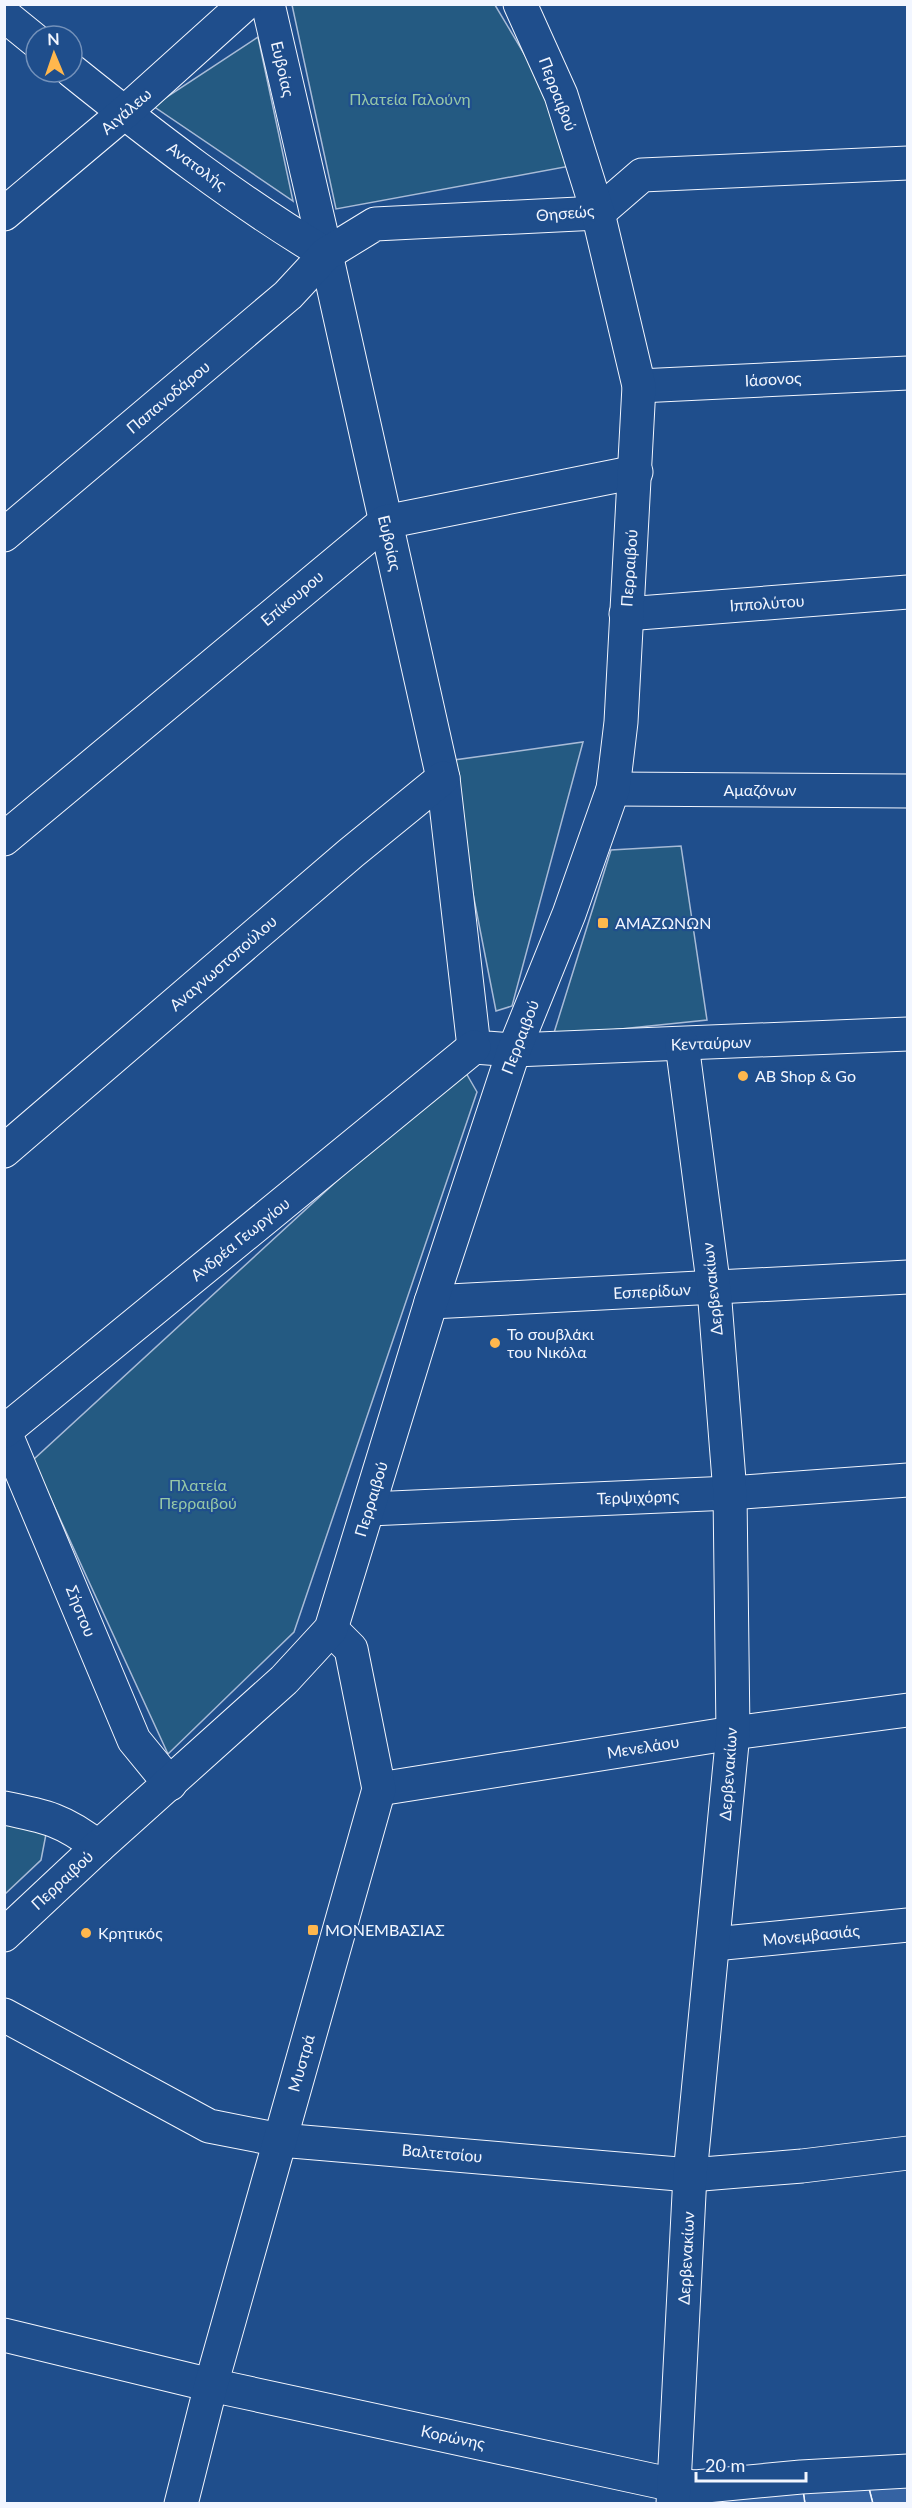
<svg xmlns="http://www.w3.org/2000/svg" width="912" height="2508" font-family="Lato,sans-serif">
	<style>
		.green { fill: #245a82; stroke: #a8bbd7; stroke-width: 1.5 }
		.building { fill: #3563a3; stroke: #f2f6ff; stroke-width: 1.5 }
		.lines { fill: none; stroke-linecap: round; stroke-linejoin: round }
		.minor-casing { stroke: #f2f6ff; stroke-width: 35 }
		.tertiary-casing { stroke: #f2f6ff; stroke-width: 35 }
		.minor { stroke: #1f4e8c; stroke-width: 33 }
		.tertiary { stroke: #1f4e8c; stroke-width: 33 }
		.poi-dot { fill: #ffb74d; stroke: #1f4e8c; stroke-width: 2 }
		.labels { text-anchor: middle; stroke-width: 4.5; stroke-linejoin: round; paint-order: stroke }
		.street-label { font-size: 16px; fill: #f2f6ff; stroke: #1f4e8c }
		.park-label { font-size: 16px; fill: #97c8a6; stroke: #1f4e8c }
		.poi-label { font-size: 16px; fill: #f2f6ff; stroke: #1f4e8c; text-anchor: start }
	</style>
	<rect width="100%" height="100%" fill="#1f4e8c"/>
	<g class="green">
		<path d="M292,5H495L538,77L581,164L336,209Z"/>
		<path d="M258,37L293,201L153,106Z"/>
		<path d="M583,742L512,1006L496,1011L447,761Z"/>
		<path d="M681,846L707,1020L553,1036L611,850Z"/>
		<path d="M462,1066L477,1092L294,1632L168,1754L33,1460Z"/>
		<path d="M5,1819L47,1829L41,1860L5,1894Z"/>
	</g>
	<g class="building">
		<path d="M908,2471V2504H873L865,2473Z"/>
		<path d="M865,2473L873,2504H805L801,2477Z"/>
		<path d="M801,2477L805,2504H697L695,2487Z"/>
	</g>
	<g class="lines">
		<defs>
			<g id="minor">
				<path d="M268,4L326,254L443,778L474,1047L514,1050L908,1034"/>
				<path d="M4,15L36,41"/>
				<path d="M72,71C153,136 237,201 326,254"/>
				<path d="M4,214L124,113L245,4"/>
				<path d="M639,386L908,373"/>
				<path d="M4,535L288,295L326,254L375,224L598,213L642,175L908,163"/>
				<path d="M626,614L908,592"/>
				<path d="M613,789L908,791"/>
				<path d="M4,839L385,522L636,472"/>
				<path d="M4,1151L351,853L443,778"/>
				<path d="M431,1302L908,1277"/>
				<path d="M4,1430L134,1740L170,1784"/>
				<path d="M5,1431L474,1047"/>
				<path d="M369,1509L730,1493L908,1480"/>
				<path d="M379,1789L733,1733L908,1710"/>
				<path d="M4,1808C45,1816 64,1820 98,1847"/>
				<path d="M714,1944L908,1925"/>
				<path d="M4,2015L209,2126L280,2140L690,2175L802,2166L908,2153"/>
				<path d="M4,2335L211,2385L674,2485L695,2487L801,2477L908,2471"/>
				<path d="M181,2504L211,2385L379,1789L351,1649L331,1629"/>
				<path d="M673,2504L690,2175L733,1733L730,1493L714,1289L682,1044"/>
			</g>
			<path id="tertiary" d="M4,1935L98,1847L284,1680L331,1629L431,1302L514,1050L569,914L613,789L621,722L639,386L598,213L561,95L520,4"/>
		</defs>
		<use href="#minor" class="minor-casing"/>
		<use href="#tertiary" class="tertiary-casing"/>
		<use href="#minor" class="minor"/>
		<use href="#tertiary" class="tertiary"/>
	</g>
	<g class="poi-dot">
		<rect x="597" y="917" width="12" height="12" rx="3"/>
		<circle cx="743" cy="1076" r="6"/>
		<circle cx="495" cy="1343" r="6"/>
		<rect x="307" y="1924" width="12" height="12" rx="3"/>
		<circle cx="86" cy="1933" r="6"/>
	</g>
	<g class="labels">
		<g class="street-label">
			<text transform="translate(283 69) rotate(77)" y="6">Ευβοίας</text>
			<text transform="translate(558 94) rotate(69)" y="6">Περραιβού</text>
			<text transform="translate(126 111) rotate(-41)" y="6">Αιγάλεω</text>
			<text transform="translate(197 166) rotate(36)" y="6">Ανατολής</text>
			<text transform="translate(565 213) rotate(-5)" y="6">Θησεώς</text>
			<text transform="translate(773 379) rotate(-3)" y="6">Ιάσονος</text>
			<text transform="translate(168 397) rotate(-40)" y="6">Παπανοδάρου</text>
			<text transform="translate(390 543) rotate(77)" y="6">Ευβοίας</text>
			<text transform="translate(629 568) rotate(-86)" y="6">Περραιβού</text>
			<text transform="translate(292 598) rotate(-40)" y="6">Επίκουρου</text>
			<text transform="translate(767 603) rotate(-4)" y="6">Ιππολύτου</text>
			<text x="760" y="796">Αμαζόνων</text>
			<text transform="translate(223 963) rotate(-41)" y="6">Αναγνωστοπούλου</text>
			<text transform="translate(520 1037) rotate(-69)" y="6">Περραιβού</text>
			<text transform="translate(711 1043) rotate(-2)" y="6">Κενταύρων</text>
			<text transform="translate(240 1239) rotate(-39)" y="6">Ανδρέα Γεωργίου</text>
			<text transform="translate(712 1289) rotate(-96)" y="6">Δερβενακίων</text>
			<text transform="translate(652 1291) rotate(-3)" y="6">Εσπερίδων</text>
			<text transform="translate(638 1497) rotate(-2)" y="6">Τερψιχόρης</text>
			<text transform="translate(371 1499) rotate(-73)" y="6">Περραιβού</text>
			<text transform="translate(81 1611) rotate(68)" y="6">Σήστου</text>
			<text transform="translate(643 1747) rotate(-9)" y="6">Μενελάου</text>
			<text transform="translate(728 1774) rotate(-86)" y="6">Δερβενακίων</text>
			<text transform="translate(62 1880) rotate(-43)" y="6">Περραιβού</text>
			<text transform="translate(811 1935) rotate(-6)" y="6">Μονεμβασιάς</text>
			<text transform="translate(301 2063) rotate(-74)" y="6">Μυστρά</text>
			<text transform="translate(442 2153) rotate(5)" y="6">Βαλτετσίου</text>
			<text transform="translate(686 2258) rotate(-87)" y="6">Δερβενακίων</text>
			<text transform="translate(453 2437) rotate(12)" y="6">Κορώνης</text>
		</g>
		<g class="park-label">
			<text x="410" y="105">Πλατεία Γαλούνη</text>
			<text x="198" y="1491">Πλατεία<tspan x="198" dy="18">Περραιβού</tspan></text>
		</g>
		<g class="poi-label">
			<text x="615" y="929">ΑΜΑΖΩΝΩΝ</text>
			<text x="755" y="1082">AB Shop &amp; Go</text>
			<text x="507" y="1340">Το σουβλάκι<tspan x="507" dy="18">του Νικόλα</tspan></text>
			<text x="325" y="1936">ΜΟΝΕΜΒΑΣΙΑΣ</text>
			<text x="98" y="1939">Κρητικός</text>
		</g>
	</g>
	<rect width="912" height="2508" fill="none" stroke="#f2f6ff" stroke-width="12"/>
	<g transform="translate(54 54) rotate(358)"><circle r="28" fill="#1f4e8c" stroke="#7391ba" stroke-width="1.5"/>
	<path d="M0-4.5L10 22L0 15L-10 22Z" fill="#ffb74d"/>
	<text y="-9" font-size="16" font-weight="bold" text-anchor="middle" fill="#f2f6ff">N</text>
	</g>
	<path d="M696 2472v9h110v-9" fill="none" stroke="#f2f6ff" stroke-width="3"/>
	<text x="705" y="2472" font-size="18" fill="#f2f6ff" stroke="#1f4e8c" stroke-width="4.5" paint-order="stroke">20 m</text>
</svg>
